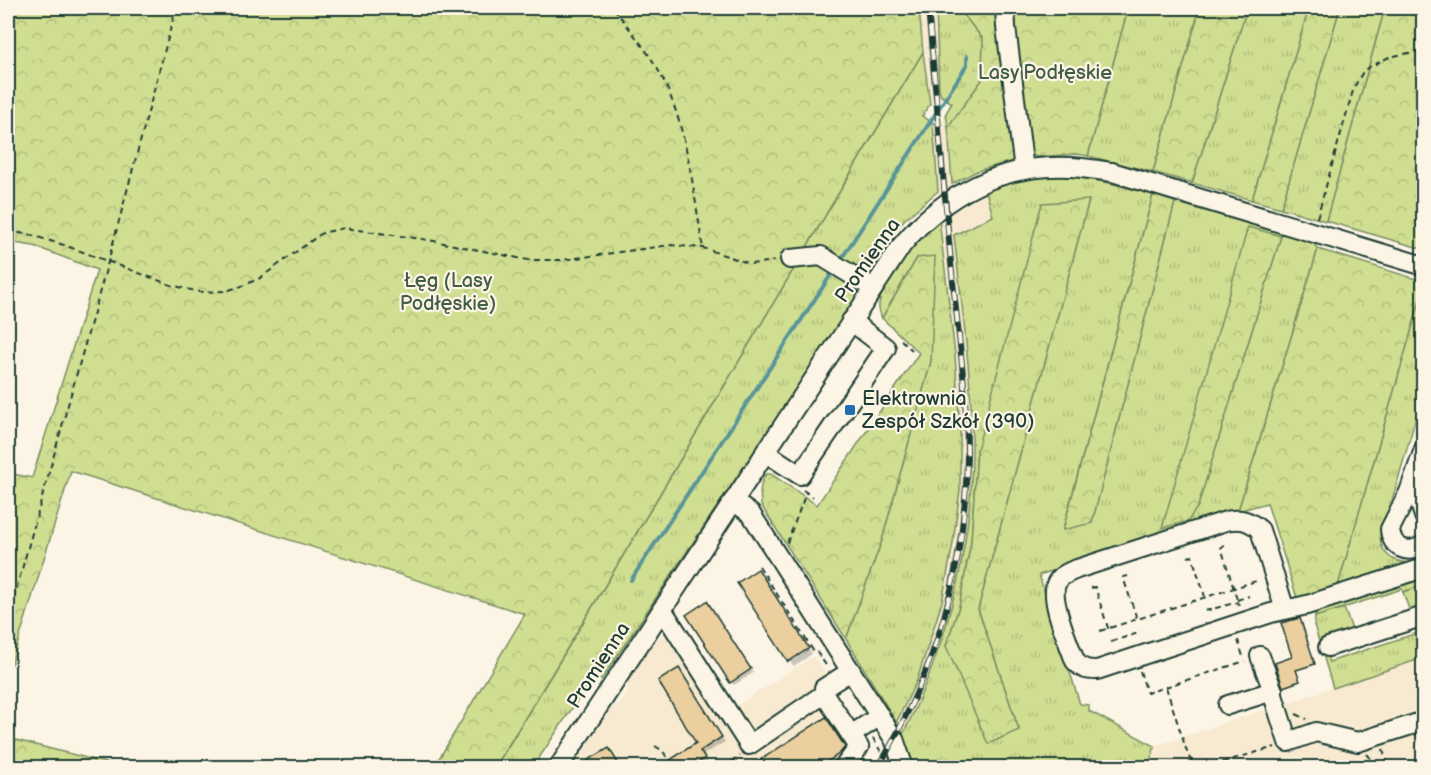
<svg xmlns="http://www.w3.org/2000/svg" width="1431" height="775" font-family="'Balsamiq Sans',sans-serif">
	<style>
		.built { fill: #f7ead0 }
		.grass { fill: url(#grass-tufts); stroke: #788e62; stroke-width: 1.5; fill-rule: evenodd }
		.forest { fill: url(#forest-crowns); stroke: #788e62; stroke-width: 1.5 }
		.shadow { fill: #0003 }
		.lines { fill: none; stroke-linecap: round; stroke-linejoin: round }
		.stream { stroke: #599599; stroke-width: 4 }
		.building { fill: #ebcf9f; stroke: #1f3d34; stroke-width: 1.5 }
		.minor-casing { stroke: #1f3d34; stroke-width: 22 }
		.path { stroke: #1f3d34; stroke-width: 2; stroke-dasharray: 6 4.5; stroke-linecap: butt }
		.minor { stroke: #fcf5e5; stroke-width: 18 }
		.rail-casing { stroke: #1f3d34; stroke-width: 6 }
		.rail { stroke: #fcf5e5; stroke-width: 4; stroke-dasharray: 11; stroke-linecap: butt }
		.poi-dot { fill: #1f6fb2; stroke: #fcf5e5; stroke-width: 2 }
		.labels { text-anchor: middle; stroke-width: 4.5; stroke-linejoin: round; paint-order: stroke }
		.park-label { font-size: 20px; fill: #425d47; stroke: #fcf5e5 }
		.street-label { font-size: 20px; fill: #1f3d34; stroke: #fcf5e5 }
		.poi-label { font-size: 20px; fill: #1f3d34; stroke: #fcf5e5; text-anchor: start }
	</style>
	<defs>
		<pattern id="grass-tufts" width="24" height="20" patternUnits="userSpaceOnUse" patternTransform="scale(1.5)"><rect width="24" height="20" fill="#d0de91"/><path d="M3 7l-1-3M5 7V3M7 7l1-3M15 17l-1-3M17 17v-4M19 17l1-3" fill="none" stroke="#b2bf7e"/></pattern>
		<pattern id="forest-crowns" width="20" height="18" patternUnits="userSpaceOnUse" patternTransform="scale(1.5)"><rect width="20" height="18" fill="#d0de91"/><path d="M2 6a3 3 0 1 1 6 0M12 15a3 3 0 1 1 6 0" fill="none" stroke="#b2bf7e"/></pattern>
	</defs>
	<rect width="100%" height="100%" fill="#fcf5e5"/>
	<filter id="ink" filterUnits="userSpaceOnUse"><feTurbulence type="fractalNoise" baseFrequency=".0167" numOctaves="2"/><feDisplacementMap in="SourceGraphic" scale="12" xChannelSelector="R" yChannelSelector="G"/><feConvolveMatrix kernelMatrix="1 2 1 2 8 2 1 2 1" color-interpolation-filters="sRGB"/></filter>
	<g filter="url(#ink)">
		<g class="built">
			<path d="M919,8H936L939,89L930,104Z"/>
			<path d="M946,113L954,208L986,191L994,216L967,353L971,422V484L965,535L955,596L941,644L922,694L905,731L883,767L872,768L888,745L917,680L942,602L953,543L960,490L945,264L939,219L934,132Z"/>
			<path d="M669,635L720,716L814,656L838,692L837,703L871,753L860,766L861,768H570L611,705L620,704L628,692L626,682L657,636Z"/>
			<path d="M1423,658V767L1148,768L1155,746Z"/>
		</g>
		<g class="grass">
			<path d="M936,8H958L983,39L982,80L948,127L946,113L952,103L941,96L939,89Z"/>
			<path d="M1128,8H1200L1153,172L1088,156Z"/>
			<path d="M1247,8H1309L1252,200L1192,183Z"/>
			<path d="M1340,8H1385L1326,221L1281,208Z"/>
			<path d="M923,52L930,104L922,116L933,123L938,191L904,220L887,241L892,245L601,680H591L533,767L495,768C640,531 780,290 923,52Z"/>
			<path d="M1044,176C1085,176 1114,183 1153,195L1063,529L1092,523L1175,202L1313,243L1318,249L1238,511L1039,575L1080,704L1089,705V711L1155,746L1148,767H913L901,737C914,715 923,690 932,667C954,609 967,547 971,485C976,402 963,318 954,235L993,216L986,191L1017,181ZM1089,200L978,609L1019,730L946,646L959,607L971,542L977,450ZM1248,228L1281,236L1198,506L1188,520Z"/>
			<path d="M939,219L955,355L960,429V490L953,543L942,602L917,680L894,727L893,724L895,720L846,639L882,540L931,361L917,258L882,318C871,300 891,281 901,265C904,248 927,231 939,219Z"/>
			<path d="M1423,290V393L1389,511C1370,537 1382,568 1418,562L1337,589Z"/>
			<path d="M1423,585V610L1411,615L1403,592Z"/>
			<path d="M1344,608L1353,632L1323,642L1329,662L1423,631V658L1333,688L1314,625L1315,617Z"/>
		</g>
		<g class="forest">
			<path d="M8,8H919L923,52C780,290 640,531 495,767H434L525,614L71,471L8,675V473L32,478L97,270L34,246L8,242Z"/>
			<path d="M958,8H1128L1088,156L1077,154L1036,157L1028,151L1015,154L1012,161L977,171L952,184L948,127L982,80L983,39Z"/>
			<path d="M1200,8H1247L1192,183L1153,172Z"/>
			<path d="M1309,8H1340L1281,208L1252,200Z"/>
			<path d="M1385,8H1423V249L1326,221Z"/>
			<path d="M1153,195L1175,202L1092,523L1063,530Z"/>
			<path d="M1089,200L978,609L1019,730L988,744L946,646L959,607L971,542L977,450L1042,203Z"/>
			<path d="M1248,227L1281,236L1198,506L1188,521L1162,528Z"/>
			<path d="M1318,249L1423,281V290L1337,589L1298,601L1267,503L1238,511Z"/>
			<path d="M935,256L931,361L882,540L846,639L761,505C760,493 759,484 766,474H771L817,505L919,353L882,318L917,258Z"/>
			<path d="M1423,571V585L1403,592L1402,589L1315,617V609Z"/>
			<path d="M8,738L122,767H8Z"/>
		</g>
		<g class="shadow">
			<path d="M762,576L812,654L794,666L789,661Z"/>
			<path d="M710,607L753,673L734,685L731,682Z"/>
			<path d="M1300,621L1315,665L1297,671L1300,682L1286,687L1285,686L1294,658Z"/>
			<path d="M682,674L725,742L703,755L708,763L701,768H662L698,744Z"/>
			<path d="M827,720L846,749L841,754L820,768H751Z"/>
		</g>
		<g class="lines">
			<g class="stream">
				<path d="M840,261L967,65V56"/>
				<path d="M631,580L834,270"/>
			</g>
		</g>
		<g class="building">
			<path d="M758,569L809,648L788,662L737,583Z"/>
			<path d="M707,601L751,669L730,683L686,615Z"/>
			<path d="M1300,618L1315,664L1296,670L1300,681L1283,687L1275,663L1292,657L1281,623Z"/>
			<path d="M679,668L722,737L700,751L705,758L691,768H658L696,743L658,681Z"/>
			<path d="M826,717L845,747L840,753L818,768H748Z"/>
			<path d="M609,748L621,768H593L588,760Z"/>
		</g>
		<g class="lines">
			<defs>
				<g id="minor">
					<path d="M1005,8L1006,27L1024,170"/>
					<path d="M790,259L821,256L873,288"/>
					<path d="M1424,449L1409,492L1390,529C1391,548 1409,556 1424,544"/>
					<path d="M765,452L800,475L886,348L851,321"/>
					<path d="M1418,477L1417,494L1424,516"/>
					<path d="M733,501L751,514L894,739L904,768"/>
					<path d="M662,609L749,745L824,694V688L851,671"/>
					<path d="M1285,610L1260,530C1249,520 1241,518 1226,521L1077,569C1069,572 1061,575 1057,582C1048,598 1069,644 1075,661C1082,669 1086,670 1097,670L1271,613L1307,605L1424,568"/>
					<path d="M1328,647L1424,616"/>
					<path d="M1273,691V695L1288,742L1316,732L1358,742L1424,721"/>
					<path d="M824,694L851,735"/>
					<path d="M1228,705L1273,691L1260,656"/>
					<path d="M558,768L902,245C944,194 1003,163 1071,167C1085,168 1098,170 1112,172L1424,266"/>
					<path d="M843,768L859,747L851,735L880,716"/>
				</g>
			</defs>
			<use href="#minor" class="minor-casing"/>
			<g class="path">
				<path d="M614,8C628,28 645,47 657,68C687,120 693,190 703,248"/>
				<path d="M1317,218L1354,87L1364,70L1389,57L1424,50"/>
				<path d="M8,231L31,235L67,246L171,285L199,292L226,291L245,285L260,278L322,233L344,228L429,240L528,260H562L671,245L703,248L751,264L774,261"/>
				<path d="M901,340L912,350"/>
				<path d="M803,490L813,497"/>
				<path d="M787,543L806,493"/>
				<path d="M1225,545L1221,547L1239,606"/>
				<path d="M1188,557L1192,556L1206,600"/>
				<path d="M759,566L814,652L816,651L828,668"/>
				<path d="M1128,576L1123,577L1138,622"/>
				<path d="M1091,588L1095,587L1109,631"/>
				<path d="M1237,600L1249,596"/>
				<path d="M1205,611L1238,602"/>
				<path d="M8,619L108,262L176,8"/>
				<path d="M1100,631L1256,581"/>
				<path d="M1238,640L1244,660"/>
				<path d="M1111,642L1141,632"/>
				<path d="M1140,671L1147,693L1245,661"/>
				<path d="M1166,687L1188,755L1195,768"/>
				<path d="M1296,714L1307,719"/>
				<path d="M873,738L881,752"/>
				<path d="M655,746L663,751L669,761"/>
				<path d="M1383,749L1388,768"/>
				<path d="M1367,754L1379,768"/>
				<path d="M722,768L740,756"/>
				<path d="M1202,768L1275,747"/>
			</g>
			<use href="#minor" class="minor"/>
			<defs>
				<path id="rail" d="M878,768C937,667 966,569 967,452C967,385 956,319 950,252C942,171 936,89 928,8"/>
			</defs>
			<use href="#rail" class="rail-casing"/>
			<use href="#rail" class="rail"/>
		</g>
	</g>
	<rect class="poi-dot" x="844" y="404" width="12" height="12" rx="3"/>
	<g class="labels">
		<g class="park-label">
			<text x="1045" y="79">Lasy Podłęskie</text>
			<text x="448" y="287">Łęg (Lasy<tspan x="448" dy="23">Podłęskie)</tspan></text>
		</g>
		<g class="street-label">
			<text transform="translate(867 260) rotate(-55)" y="7">Promienna</text>
			<text transform="translate(598 665) rotate(-57)" y="7">Promienna</text>
		</g>
		<g class="poi-label">
			<text x="862" y="405">Elektrownia<tspan x="862" dy="23">Zespół Szkół (390)</tspan></text>
		</g>
	</g>
	<rect width="1431" height="775" fill="none" stroke="#fcf5e5" stroke-width="30"/>
	<rect x="15" y="15" width="1401" height="745" fill="none" stroke="#1f3d34" stroke-width="2" filter="url(#ink)"/>
</svg>
